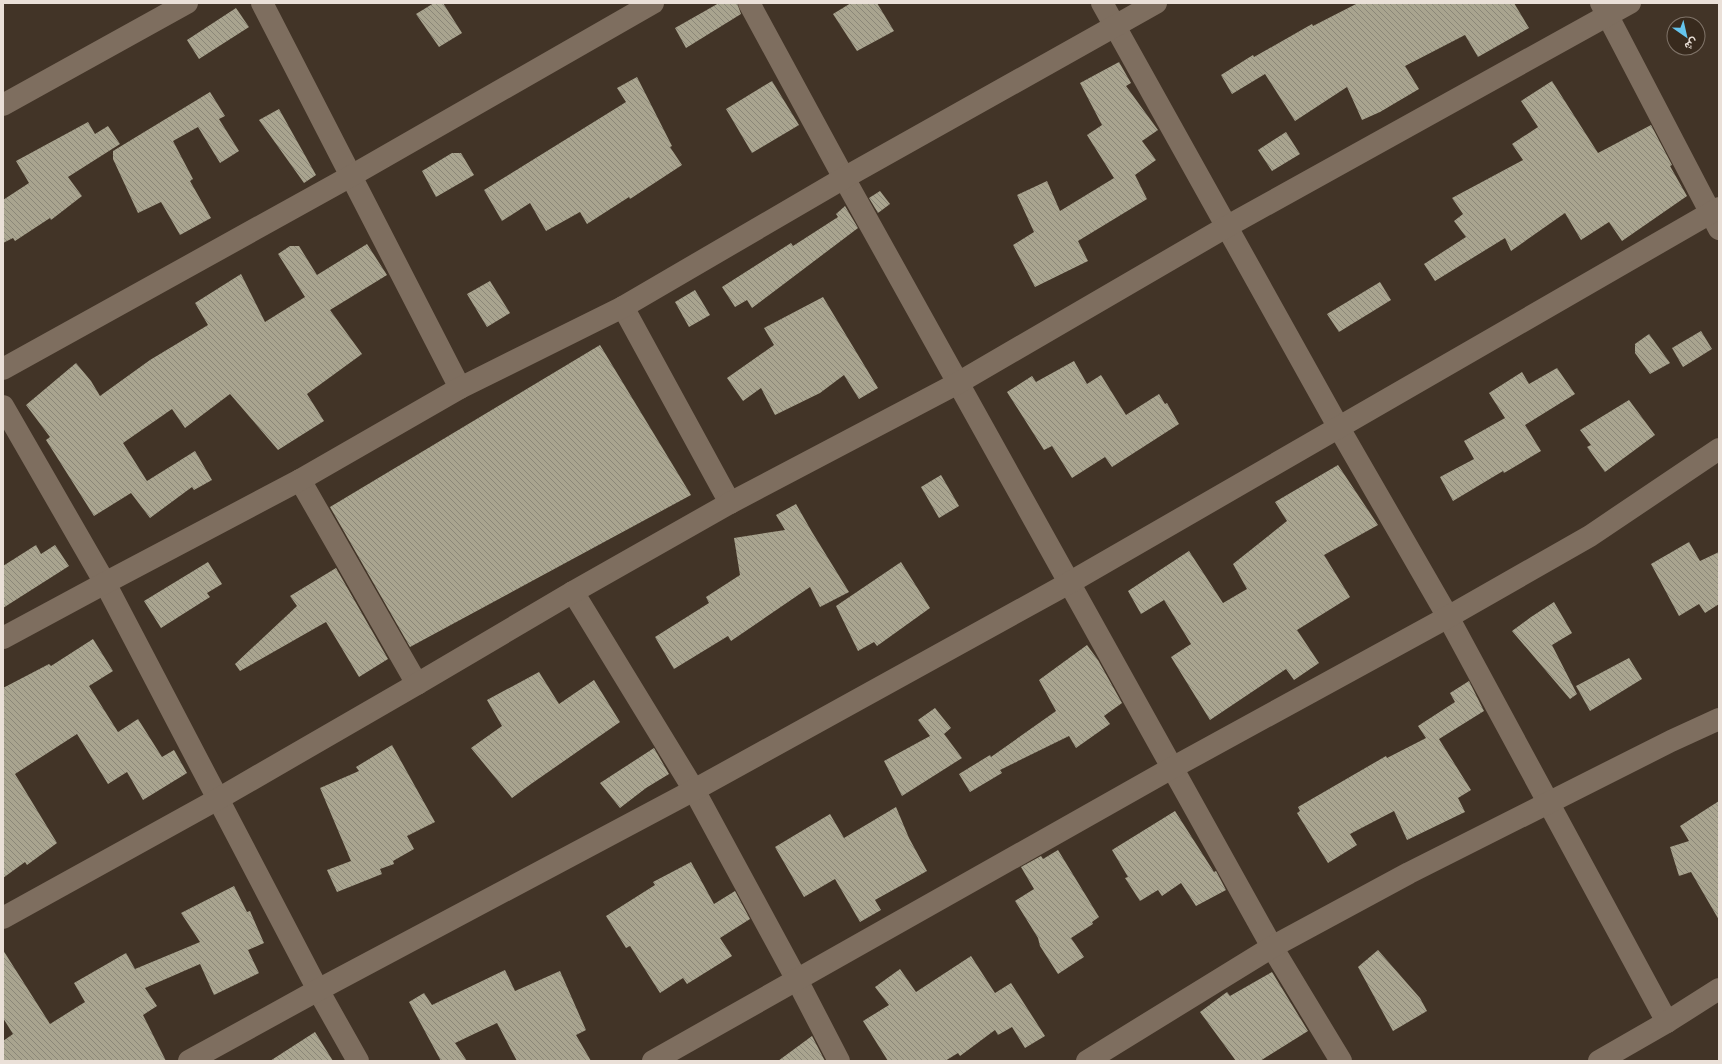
<svg xmlns="http://www.w3.org/2000/svg" width="1722" height="1064" font-family="Roboto,Vazirmatn,sans-serif">
	<style>
		.building { fill: url(#building-back-hatch) }
		.lines { fill: none; stroke-linecap: round; stroke-linejoin: round }
		.minor { stroke: #7e6e5f; stroke-width: 22 }
	</style>
	<defs>
		<pattern id="building-back-hatch" width="6" height="6" patternUnits="userSpaceOnUse"><rect width="6" height="6" fill="#a9a48f"/><path d="M-1 5l2 2M0 0l6 6M5-1l2 2" fill="none" stroke="#8b8778"/></pattern>
	</defs>
	<rect width="100%" height="100%" fill="#423427"/>
	<g class="building">
		<path d="M434,3H443L462,33L439,47L416,14Z"/>
		<path d="M719,3H737L741,14L686,48L675,28Z"/>
		<path d="M851,3H877L894,31L857,51L833,14Z"/>
		<path d="M1358,3H1514L1529,28L1478,57L1465,35L1405,66L1419,89L1380,112L1362,120L1347,87L1295,121L1265,74L1232,94L1221,75L1253,55L1254,57L1312,24L1313,26Z"/>
		<path d="M236,8L249,27L199,59L187,40Z"/>
		<path d="M1119,62L1131,83L1126,86L1158,130L1142,141L1156,160L1135,175L1147,199L1078,241L1088,261L1035,287L1013,245L1034,232L1017,195L1047,181L1060,211L1114,178L1087,135L1102,125L1080,83Z"/>
		<path d="M637,77L672,146L670,147L682,165L630,199L629,197L587,224L580,212L546,231L530,203L502,221L484,190L626,102L617,88Z"/>
		<path d="M772,81L799,125L752,153L726,109Z"/>
		<path d="M1552,81L1598,153L1651,125L1672,165L1670,166L1687,196L1622,241L1609,222L1581,240L1565,213L1511,251L1505,238L1435,281L1424,264L1466,237L1454,221L1463,214L1452,198L1523,160L1512,144L1538,127L1521,101Z"/>
		<path d="M210,92L225,116L219,119L239,151L220,163L198,127L173,141L193,179L190,181L211,218L180,235L161,202L138,213L113,159V151Z"/>
		<path d="M279,109L316,175L304,183L259,120Z"/>
		<path d="M88,122L95,134L108,126L120,144L68,177L82,196L51,220L50,218L15,241L13,238L3,243V200L29,183L16,161Z"/>
		<path d="M1286,132L1300,154L1272,171L1258,150Z"/>
		<path d="M452,153H461L474,175L436,197L422,171Z"/>
		<path d="M880,191L890,204L878,213L869,198Z"/>
		<path d="M845,206L858,228L752,308L747,300L735,307L722,287L791,243L793,246L838,217L836,214Z"/>
		<path d="M367,244L387,275L330,310L362,354L307,394L324,421L278,450L230,394L185,428L172,409L123,443L147,481L195,451L212,480L194,490L192,487L150,518L131,493L94,516L46,440L50,437L26,405L76,363L91,381L100,396L150,360L208,325L195,303L241,274L265,322L305,297L278,254L290,246H299L317,275Z"/>
		<path d="M490,281L510,313L487,327L467,294Z"/>
		<path d="M1380,282L1391,300L1339,332L1327,314Z"/>
		<path d="M695,290L710,315L689,327L675,302Z"/>
		<path d="M823,297L878,388L859,399L844,375L820,393L775,415L761,388L743,401L727,378L774,345L764,328Z"/>
		<path d="M1701,331L1712,349L1683,367L1672,348Z"/>
		<path d="M1649,334L1670,363L1650,374L1635,353V344Z"/>
		<path d="M600,345L691,495L410,647L330,507Z"/>
		<path d="M1074,361L1087,384L1101,375L1126,415L1159,394L1165,404L1167,403L1179,424L1112,467L1105,457L1072,478L1052,446L1044,450L1007,392L1032,376L1036,382Z"/>
		<path d="M1557,368L1575,394L1525,425L1541,451L1504,473L1503,471L1453,501L1440,477L1474,459L1464,441L1505,418L1489,393L1522,372L1529,384Z"/>
		<path d="M1629,400L1655,435L1605,472L1587,447L1591,445L1580,430Z"/>
		<path d="M1338,465L1378,525L1324,555L1350,597L1297,630L1319,663L1294,680L1286,669L1210,720L1171,657L1191,644L1164,600L1141,614L1128,591L1189,551L1223,603L1247,589L1233,564L1287,521L1275,502Z"/>
		<path d="M941,475L959,506L939,518L921,487Z"/>
		<path d="M796,504L812,532L849,592L820,607L810,587L731,641L728,636L674,669L655,637L709,603L706,597L740,575L734,538L785,530L776,515Z"/>
		<path d="M1689,542L1700,561L1719,552V604L1705,613L1699,604L1679,616L1651,564Z"/>
		<path d="M36,545L41,554L55,545L69,566L3,608V566Z"/>
		<path d="M208,562L222,584L207,593L210,597L161,628L144,601Z"/>
		<path d="M901,562L930,608L877,646L874,642L858,651L836,606Z"/>
		<path d="M336,568L388,659L359,677L326,622L240,671L235,664L297,606L290,596Z"/>
		<path d="M1554,602L1572,633L1552,645L1577,694L1570,699L1512,631L1531,617Z"/>
		<path d="M93,639L113,671L89,686L118,732L138,719L162,757L174,750L187,773L143,800L127,772L108,784L77,734L15,774L57,843L27,865L25,862L3,878V688L49,664L51,666Z"/>
		<path d="M1087,645L1098,660L1122,703L1104,716L1110,724L1076,748L1069,736L1000,770L1002,773L970,792L959,774L990,755L991,757L1056,711L1039,680Z"/>
		<path d="M1629,658L1642,679L1590,711L1576,686Z"/>
		<path d="M539,672L559,704L594,680L620,722L531,784L512,798L471,748L502,726L487,700Z"/>
		<path d="M1469,681L1484,711L1439,739L1471,790L1458,798L1465,812L1407,840L1394,811L1350,834L1357,845L1328,863L1297,813L1300,811L1298,807L1386,756L1387,758L1426,738L1418,726L1455,702L1450,693Z"/>
		<path d="M935,708L951,728L944,734L962,758L902,796L884,761L930,736L918,720Z"/>
		<path d="M392,745L435,822L407,836L414,849L393,861L394,864L380,869L382,874L337,892L327,870L351,861L320,788L359,771L356,767Z"/>
		<path d="M654,748L669,774L646,788L620,808L600,783Z"/>
		<path d="M1719,801V920L1691,872L1679,876L1670,847L1689,841L1680,826Z"/>
		<path d="M896,807L909,838L927,871L875,900L881,910L860,922L835,879L804,897L775,847L830,814L844,838Z"/>
		<path d="M1175,811L1214,872L1216,871L1226,890L1196,906L1181,883L1162,896L1158,890L1140,901L1125,878L1128,877L1112,850Z"/>
		<path d="M1058,850L1099,917L1092,922L1093,924L1071,938L1084,957L1058,974L1040,946L1038,938L1015,901L1034,889L1021,867L1041,856L1043,859Z"/>
		<path d="M691,862L714,904L735,891L750,919L720,938L732,956L687,984L683,978L660,993L630,946L626,948L606,916L655,885L653,882Z"/>
		<path d="M234,886L247,912L250,911L264,943L248,950L259,973L214,995L200,964L145,988L157,1006L143,1015L166,1061H3V1041L13,1034L3,1018V950L50,1024L85,1002L74,983L126,953L135,969L200,942L181,913Z"/>
		<path d="M1378,950L1420,998L1427,1011L1393,1031L1358,967Z"/>
		<path d="M971,956L995,993L1011,983L1045,1036L1025,1048L1012,1027L998,1035L995,1030L960,1056L958,1053L945,1061H888L863,1021L889,1005L875,987L900,969L916,992Z"/>
		<path d="M505,970L515,991L560,971L586,1030L576,1035L591,1061H517L497,1023L455,1043L467,1061H441L409,1002L424,993L432,1005Z"/>
		<path d="M1272,972L1308,1031L1260,1061H1236L1200,1012L1227,992L1230,996Z"/>
		<path d="M315,1032L333,1061H270Z"/>
		<path d="M812,1036L825,1061H778Z"/>
	</g>
	<g class="lines">
		<g class="minor">
			<path d="M262,3L460,388"/>
			<path d="M749,3L844,178L1272,947L1341,1061"/>
			<path d="M1102,3L1339,428L1448,617L1667,1022"/>
			<path d="M1601,3L1719,229"/>
			<path d="M3,105L187,3"/>
			<path d="M623,307L730,503"/>
			<path d="M3,369L351,176L653,3"/>
			<path d="M3,406L105,583L318,990L358,1061"/>
			<path d="M300,480L417,684"/>
			<path d="M573,592L694,790L797,980L839,1061"/>
			<path d="M3,638L105,583L300,480L460,388L623,307L844,178L1156,3"/>
			<path d="M3,918L218,799L417,684L573,592L730,503L958,383L1226,227L1630,3"/>
			<path d="M189,1061L318,990L694,790L1069,583L1719,208"/>
			<path d="M653,1061L1172,768L1448,617L1590,536L1719,449"/>
			<path d="M1087,1061L1272,947L1409,873L1671,741L1719,719"/>
			<path d="M1599,1061L1667,1022L1719,989"/>
		</g>
	</g>
	<rect width="1722" height="1064" fill="none" stroke="#eae0d8" stroke-width="8"/>
	<g transform="translate(1686 36) rotate(146)"><circle r="19" fill="#382a1d" stroke="#7f7368"/>
	<path d="M0-3L7 15L0 10L-7 15Z" fill="#65c5ee"/>
	<text y="-6" font-size="11" font-weight="bold" text-anchor="middle" fill="#eae0d8">ش</text>
	</g>
</svg>
